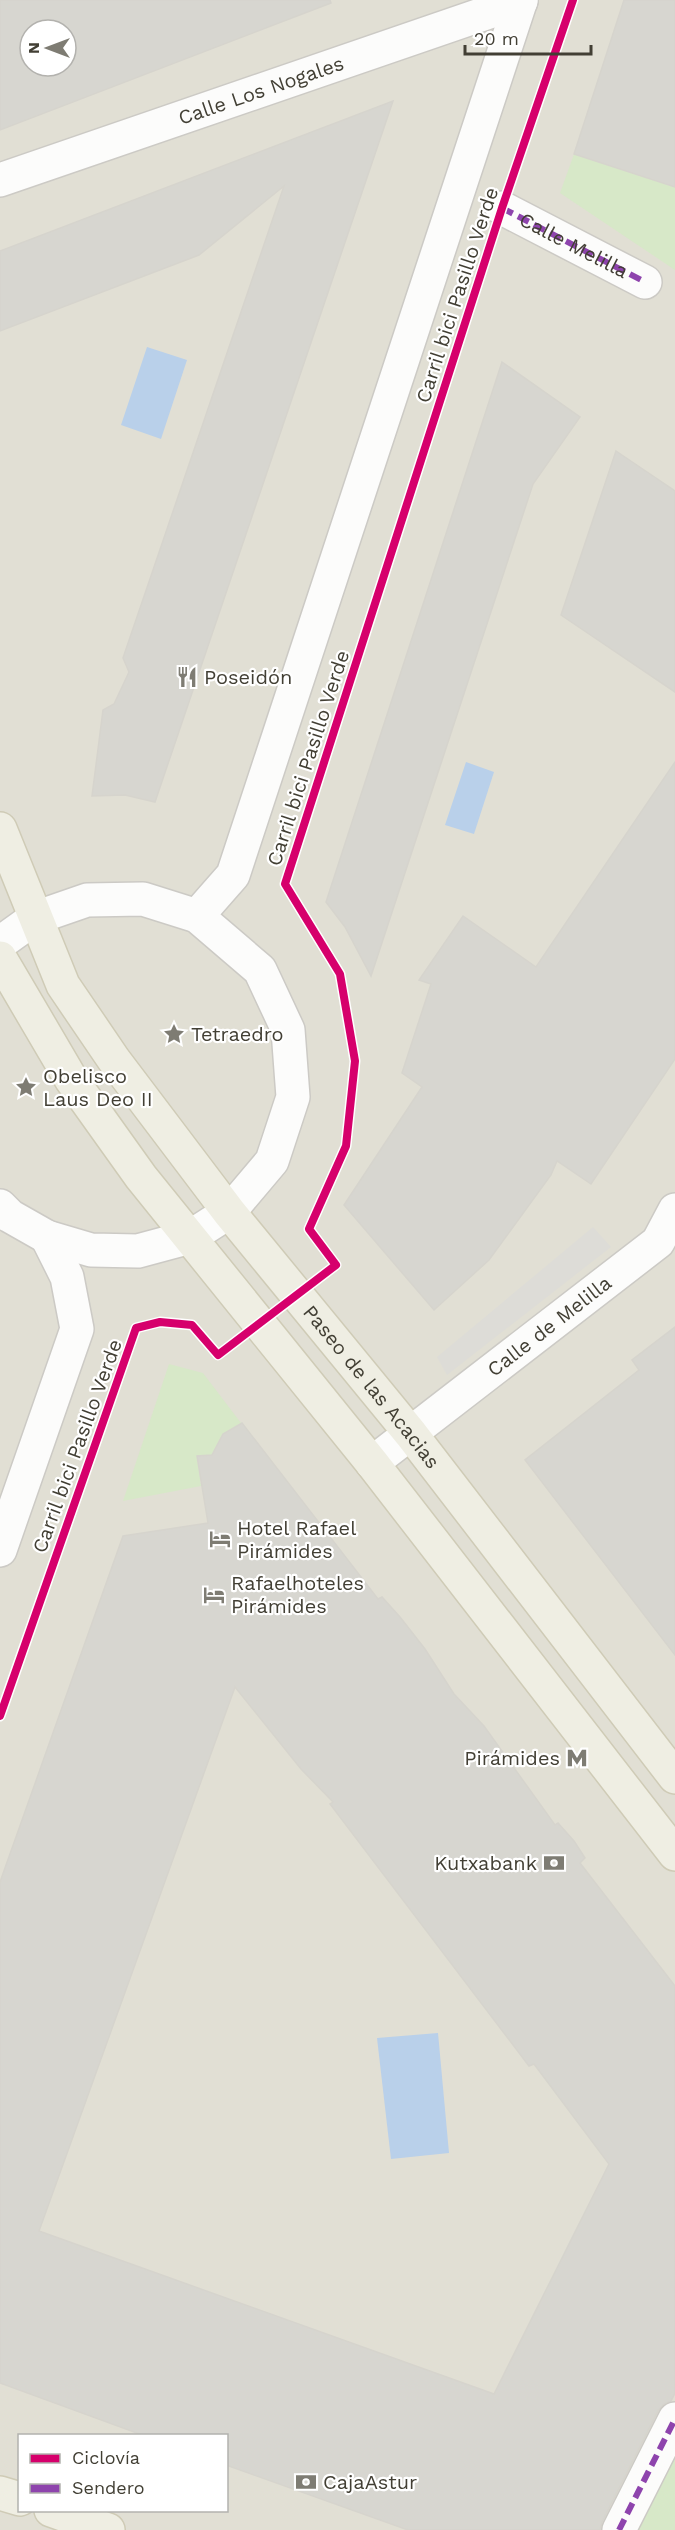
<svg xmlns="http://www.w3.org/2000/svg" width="675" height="2530" font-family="'Work Sans',sans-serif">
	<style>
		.residential { fill: #e1dfd4; fill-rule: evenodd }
		.green { fill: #d7e8c8 }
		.parking { fill: #dddcd7 }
		.water { fill: #b9d0ea }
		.building { fill: #d7d6d0; stroke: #d6d4cd; stroke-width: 1.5; fill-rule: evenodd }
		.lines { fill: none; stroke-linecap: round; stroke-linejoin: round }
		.minor-casing { stroke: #cccac5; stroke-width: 36 }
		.major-casing { stroke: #cfcbb6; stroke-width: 36 }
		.minor { stroke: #fcfcfb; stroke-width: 33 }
		.major { stroke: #efeee3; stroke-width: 33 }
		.quiet { stroke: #8e44ad; stroke-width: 6; stroke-dasharray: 12 6; stroke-linecap: butt }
		.cycleway-casing { stroke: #fff; stroke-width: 11 }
		.cycleway { stroke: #d6006c; stroke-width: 8 }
		.labels { text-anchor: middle; stroke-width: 4.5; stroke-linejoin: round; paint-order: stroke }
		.street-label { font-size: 20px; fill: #423f34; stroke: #fff }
		.poi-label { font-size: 20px; fill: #423f34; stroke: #fff; text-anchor: start }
	</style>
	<rect width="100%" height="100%" fill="#eeede7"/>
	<path class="residential" d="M0,0H675V2530H0ZM30,30H66V66H30ZM20,2436H226V2510H20Z"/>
	<g class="green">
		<path d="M574,154L675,187V270L560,193Z"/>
		<path d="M169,1364L203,1373L241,1423L234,1454L197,1456L201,1486L123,1501Z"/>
		<path d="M675,2444V2530H633Z"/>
	</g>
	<path class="parking" d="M593,1227L611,1247L447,1375L437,1357Z"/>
	<g class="water">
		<path d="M147,347L187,360L161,439L121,425Z"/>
		<path d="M466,762L494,772L474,834L445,825Z"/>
		<path d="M438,2033L449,2153L391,2159L377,2038Z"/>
	</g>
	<g class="building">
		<path d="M0,0H330L331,3L0,130ZM30,30H66V66H30Z"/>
		<path d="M624,0H675V187L574,154Z"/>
		<path d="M393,101L155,802L125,795L92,796L103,710L114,704L129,672L123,658L284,186L199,255L0,331V251Z"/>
		<path d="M502,362L580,417L533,484L371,976L345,927L326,902Z"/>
		<path d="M616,451L675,491V692L561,615Z"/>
		<path d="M675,762V1059L591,1184L557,1161L551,1175L489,1260L434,1310L344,1205L422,1087L402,1073L431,984L419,980L463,916L536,967Z"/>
		<path d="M675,1327V1655L525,1460L639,1370L632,1360Z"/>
		<path d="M242,1423L378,1599L382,1597L400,1617L425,1649L454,1694L484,1726L555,1825L558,1823L574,1841L585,1858L580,1863L675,1986V2393L671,2401L664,2404L658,2411L602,2522L600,2530H408L226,2465V2436H145L0,2383V1882L123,1536L208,1523L197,1456L212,1455L223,1434ZM235,1687L301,1769L333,1802L330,1804L529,2066L534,2064L609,2164L494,2394L39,2231Z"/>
	</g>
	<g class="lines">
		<defs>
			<g id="minor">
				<path id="s1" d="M0,180L521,1"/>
				<path id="s2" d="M502,208L645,282"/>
				<path d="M197,916L233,875L521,0"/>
				<path d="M0,943L35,918L87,900L143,899L197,916L260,970L288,1030L293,1097L272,1161L229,1212L190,1237L138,1251L91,1250L47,1237L10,1216L0,1206"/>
				<path id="s3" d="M372,1463L658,1242L675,1210"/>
				<path d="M0,1550L77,1329L67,1277L47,1237"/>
				<path d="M619,2530L675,2419"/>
			</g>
			<g id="major">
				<path id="s4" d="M0,829L63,985L114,1060L229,1212L411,1434L675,1777"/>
				<path d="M0,958L71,1079L141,1177L372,1463L675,1854"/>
				<path d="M0,2493L20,2499"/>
				<path d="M51,2510L108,2530"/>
			</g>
		</defs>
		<use href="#minor" class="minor-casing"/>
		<use href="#major" class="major-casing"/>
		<use href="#minor" class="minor"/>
		<use href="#major" class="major"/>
		<g class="quiet">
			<path d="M502,208L645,282"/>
			<path d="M619,2530L675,2419"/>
		</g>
		<defs>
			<path id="cycleway" d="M0,1716L136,1328L160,1322L192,1325L218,1355L336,1265L309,1229L346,1146L355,1061L340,974L285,884L502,208L573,0"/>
		</defs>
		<use href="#cycleway" class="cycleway-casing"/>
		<use href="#cycleway" class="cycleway"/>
	</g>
	<defs>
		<symbol id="restaurant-bare" viewBox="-9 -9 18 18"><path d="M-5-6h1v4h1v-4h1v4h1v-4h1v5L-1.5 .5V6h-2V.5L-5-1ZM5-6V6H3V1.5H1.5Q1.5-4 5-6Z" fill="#7e7c73" stroke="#fff" stroke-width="2.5" paint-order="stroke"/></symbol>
		<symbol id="sight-bare" viewBox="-9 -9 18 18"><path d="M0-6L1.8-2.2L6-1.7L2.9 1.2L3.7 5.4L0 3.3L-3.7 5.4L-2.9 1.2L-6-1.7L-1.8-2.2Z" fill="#7e7c73" stroke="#fff" stroke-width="2.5" paint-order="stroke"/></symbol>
		<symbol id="hotel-bare" viewBox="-9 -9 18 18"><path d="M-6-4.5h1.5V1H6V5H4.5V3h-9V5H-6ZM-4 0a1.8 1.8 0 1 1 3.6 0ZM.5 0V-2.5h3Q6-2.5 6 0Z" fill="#7e7c73" stroke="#fff" stroke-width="2.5" paint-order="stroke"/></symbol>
		<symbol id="metro-bare" viewBox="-9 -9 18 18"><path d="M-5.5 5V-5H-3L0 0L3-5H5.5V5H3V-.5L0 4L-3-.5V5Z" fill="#7e7c73" stroke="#fff" stroke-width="2.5" paint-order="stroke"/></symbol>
		<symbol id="bank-bare" viewBox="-9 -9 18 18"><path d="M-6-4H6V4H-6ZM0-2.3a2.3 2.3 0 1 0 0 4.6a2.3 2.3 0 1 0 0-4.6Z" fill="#7e7c73" stroke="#fff" stroke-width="2.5" paint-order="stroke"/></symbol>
	</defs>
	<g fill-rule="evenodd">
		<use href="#restaurant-bare" x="172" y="662" width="30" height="30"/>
		<use href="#sight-bare" x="159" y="1019" width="30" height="30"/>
		<use href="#sight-bare" x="11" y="1072" width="30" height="30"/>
		<use href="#hotel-bare" x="205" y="1524" width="30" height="30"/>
		<use href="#hotel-bare" x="199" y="1580" width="30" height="30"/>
		<use href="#metro-bare" x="562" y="1743" width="30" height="30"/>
		<use href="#bank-bare" x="539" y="1848" width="30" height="30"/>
		<use href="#bank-bare" x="291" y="2467" width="30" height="30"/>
	</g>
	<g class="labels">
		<g class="street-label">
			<text dy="7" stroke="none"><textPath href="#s1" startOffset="276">Calle Los Nogales</textPath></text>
			<text dy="7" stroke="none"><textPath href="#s2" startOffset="81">Calle Melilla</textPath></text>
			<text transform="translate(457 295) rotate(-72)" y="7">Carril bici Pasillo Verde</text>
			<text transform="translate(308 758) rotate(-72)" y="7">Carril bici Pasillo Verde</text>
			<text dy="7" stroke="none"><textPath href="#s3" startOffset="224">Calle de Melilla</textPath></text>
			<text dy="7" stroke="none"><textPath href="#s4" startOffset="675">Paseo de las Acacias</textPath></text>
			<text transform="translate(77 1446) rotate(-70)" y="7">Carril bici Pasillo Verde</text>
		</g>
		<g class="poi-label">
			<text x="204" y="684">Poseidón</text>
			<text x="191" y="1041">Tetraedro</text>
			<text x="43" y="1083">Obelisco<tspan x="43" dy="23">Laus Deo II</tspan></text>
			<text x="237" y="1535">Hotel Rafael<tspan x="237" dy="23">Pirámides</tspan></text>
			<text x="231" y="1590">Rafaelhoteles<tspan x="231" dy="23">Pirámides</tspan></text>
			<text x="560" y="1765" text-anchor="end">Pirámides</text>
			<text x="537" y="1870" text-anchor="end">Kutxabank</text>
			<text x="323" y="2489">CajaAstur</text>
		</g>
	</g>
	<rect x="18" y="2434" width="210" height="78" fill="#ffffff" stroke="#b3b2ae" stroke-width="1.5"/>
	<rect x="30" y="2454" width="30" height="9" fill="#d6006c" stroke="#b3b2ae" stroke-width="1.5"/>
	<text x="72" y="2464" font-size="18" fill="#423f34">Ciclovía</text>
	<rect x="30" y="2484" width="30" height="9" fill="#8e44ad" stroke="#b3b2ae" stroke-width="1.5"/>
	<text x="72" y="2494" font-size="18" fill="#423f34">Sendero</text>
	<g transform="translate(48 48) rotate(270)"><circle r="28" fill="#ffffff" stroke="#b3b2ae" stroke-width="1.5"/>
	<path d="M0-4.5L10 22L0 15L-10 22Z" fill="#7e7c73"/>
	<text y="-9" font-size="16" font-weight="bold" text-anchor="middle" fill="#423f34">N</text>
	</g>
	<path d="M465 45v9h126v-9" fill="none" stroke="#423f34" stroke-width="3"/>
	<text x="474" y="45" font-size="18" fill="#423f34" stroke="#ffffff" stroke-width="4.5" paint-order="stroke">20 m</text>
</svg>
